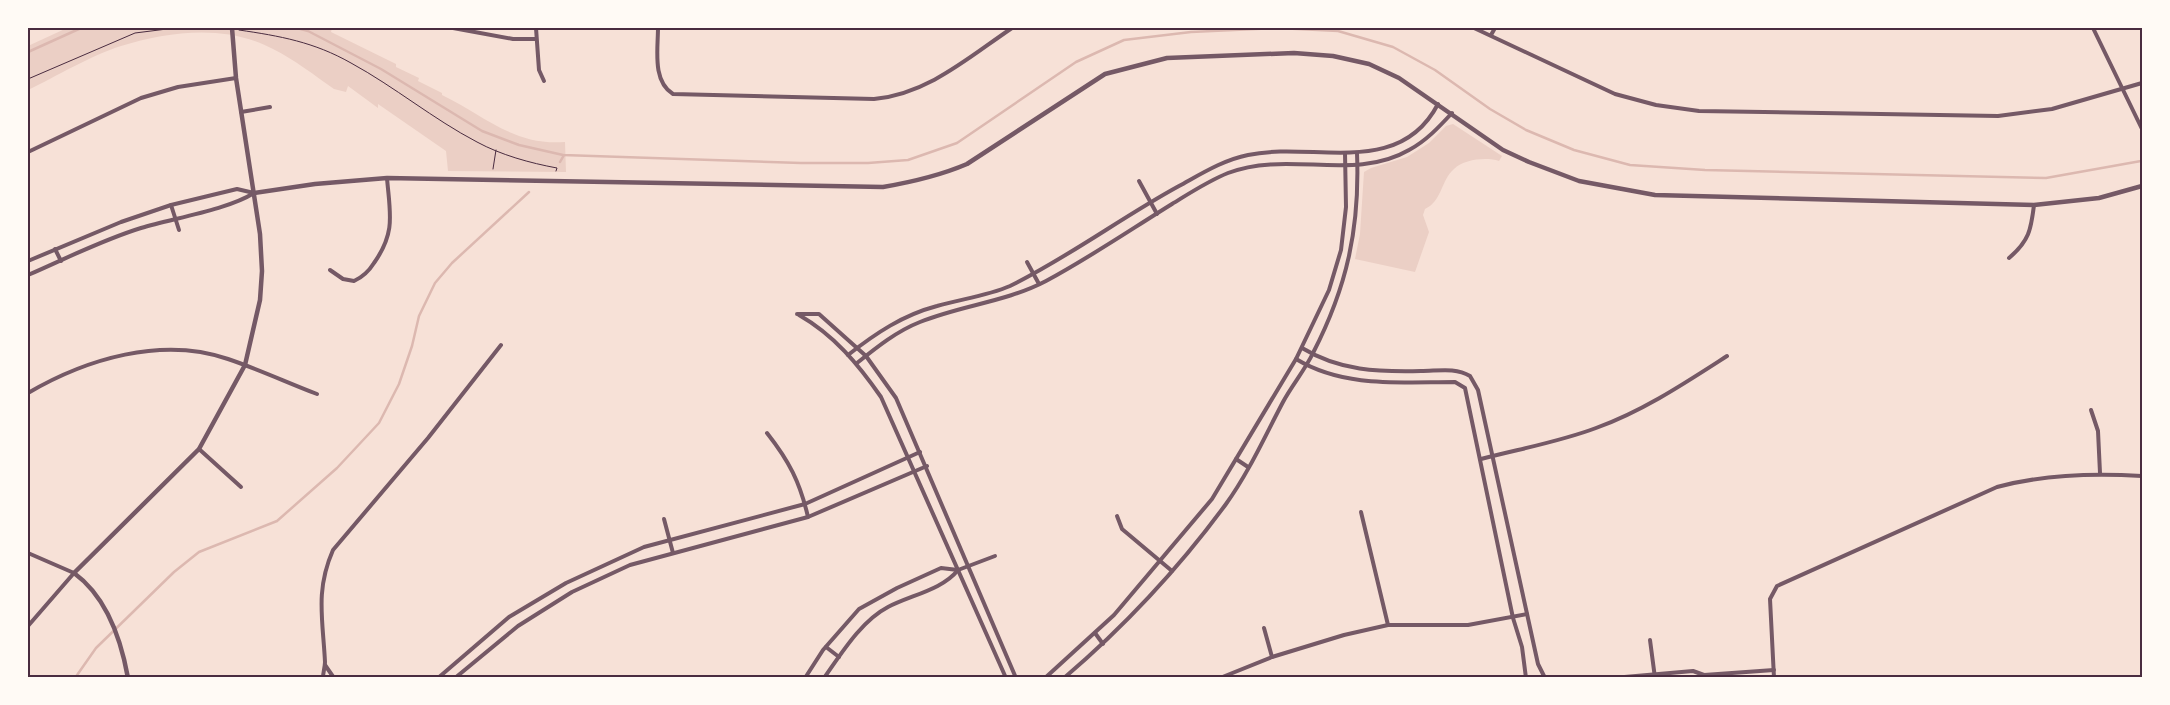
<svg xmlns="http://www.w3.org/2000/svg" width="2170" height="705" font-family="Montserrat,sans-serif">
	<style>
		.green { fill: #ebcfc5 }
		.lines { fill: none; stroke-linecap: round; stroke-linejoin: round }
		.stream { stroke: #dcb8b0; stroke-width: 2.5 }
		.path { stroke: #4a2c40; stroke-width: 1 }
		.minor { stroke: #755966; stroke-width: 4 }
		.tertiary { stroke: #755966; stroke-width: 4.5 }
		.neatline { fill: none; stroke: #4a2c40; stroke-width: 2 }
	</style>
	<rect width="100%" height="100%" fill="#f7e1d7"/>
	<g class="green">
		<path d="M67,28H332L331,32L396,64V67L419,78L418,81L442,93V95C485,116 514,146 565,142L566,172L448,171L446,151L378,104V108L348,86L346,92L334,89C314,75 295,60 273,49C226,24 170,31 121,46C92,55 55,77 28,90V46Z"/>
		<path d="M1453,124L1502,156L1499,161C1487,157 1464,159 1454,169C1441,180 1442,201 1425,209L1423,215L1429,232L1415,272L1355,259L1360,234L1364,172L1371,168L1407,157L1429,143L1446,126Z"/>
	</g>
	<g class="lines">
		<g class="stream">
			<path d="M297,28L308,31L381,69L482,131L519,145L563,155L801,163H868L908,160L957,143L1076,62L1124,40L1191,32L1277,28L1338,31L1393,47L1435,70L1490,109L1526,130L1574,150L1630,165L1705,170L2046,178L2141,161"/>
			<path d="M28,52L81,28"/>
			<path d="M560,162L564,155"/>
			<path d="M75,678L96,648L174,572L199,552L277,521L337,468L379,423L399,384L412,346L419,316L435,283L452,263L529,192"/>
		</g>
		<g class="path">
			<path d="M239,30C280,36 314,42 351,63C395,87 433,119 477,142C501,155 530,163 557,168L556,171"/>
			<path d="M28,79L135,33L175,28"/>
			<path d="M493,169L496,150"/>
		</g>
		<g class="minor">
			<path d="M453,28L513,39H535"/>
			<path d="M536,28L539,70L544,81"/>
			<path d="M658,28C658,49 652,81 673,94L874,99C928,94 969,57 1012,28"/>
			<path d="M1474,28L1615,94L1656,105L1699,111L1998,116L2052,109L2142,83"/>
			<path d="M2093,28L2142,129"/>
			<path d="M1491,35L1495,28"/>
			<path d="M241,112L270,107"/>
			<path d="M28,152L141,98L178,87L236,78"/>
			<path d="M1139,181L1157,214"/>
			<path d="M171,205L179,230"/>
			<path d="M55,249L61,261"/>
			<path d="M2009,258C2029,241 2031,230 2034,205"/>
			<path d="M28,261L121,222L171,205L237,189L254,193"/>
			<path d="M1027,262L1039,284"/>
			<path d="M330,270L343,279L354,281C363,277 369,271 374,263C396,232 390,214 387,178"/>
			<path d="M28,275C65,259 102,240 141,228C174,218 227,210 254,193"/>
			<path d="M797,314H819L866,356L896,398L1016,678"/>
			<path d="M799,315C834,335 858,364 881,397L1006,678"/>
			<path d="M1302,348C1340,371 1378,372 1421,371C1438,371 1455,367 1470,376L1478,390L1538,664L1545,678"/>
			<path d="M848,355C876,333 903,315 937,306C961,299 987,296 1010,286C1069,257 1122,217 1179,186C1201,174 1223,160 1248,155C1313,141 1399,179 1438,104"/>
			<path d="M1296,359C1344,388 1400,382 1455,382L1465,388L1513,618L1522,647L1526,678"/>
			<path d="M857,363C877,347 897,331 920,322C962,305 1006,302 1046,281C1089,258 1130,230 1172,204C1190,193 1208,181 1228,173C1288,150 1354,182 1409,150C1426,141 1439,127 1452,113"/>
			<path d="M28,393C86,359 162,336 228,359C258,369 288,383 317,394"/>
			<path d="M2091,410L2098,431L2100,473"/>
			<path d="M767,433C789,461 800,482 808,517"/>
			<path d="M199,449L241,487"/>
			<path d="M1236,459L1248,467"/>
			<path d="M1481,459C1519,449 1559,442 1596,428C1643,411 1685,383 1727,356"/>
			<path d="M1361,512L1388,625"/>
			<path d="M1117,516L1122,529L1172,571"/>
			<path d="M664,519L673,553"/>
			<path d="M28,553L74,573L28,626"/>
			<path d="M1264,628L1272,657"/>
			<path d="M1095,633L1103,644"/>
			<path d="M1650,640L1655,678"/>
			<path d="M826,647L839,657"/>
			<path d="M325,665L334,678"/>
			<path d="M323,678C323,672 325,667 325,662C323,620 315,591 333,550L428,438L501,345"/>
			<path d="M438,678L509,617L566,583L644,547L805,504L920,452"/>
			<path d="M455,678L518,626L572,592L630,565L808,517L927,466"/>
			<path d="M805,678L823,650L859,609L897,588L941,568L958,570L995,556"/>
			<path d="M824,678C841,654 861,621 888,607C911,595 942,590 958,570"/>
			<path d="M1045,678L1114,615L1212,499L1296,359L1329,290L1341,250L1346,207L1345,153"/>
			<path d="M1064,678C1125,626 1179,568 1226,504C1249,472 1265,436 1283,402C1292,385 1305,370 1313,353C1347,287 1360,228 1357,153"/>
			<path d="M1220,678L1272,657L1344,635L1388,625H1468L1527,614"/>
			<path d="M1613,678L1693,671L1704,675"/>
			<path d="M1699,678L1704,675L1774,670"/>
			<path d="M1774,678L1770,599L1777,586L1997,487C2045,474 2094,473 2142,476"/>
		</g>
		<g class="tertiary">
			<path d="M254,193L315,184L387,178L883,187C912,182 939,176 967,164L1105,74L1167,58L1294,53L1333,56L1369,64L1399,78L1503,150L1529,162L1579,181L1655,195L2034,205L2099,198L2142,186"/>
			<path d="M128,678C121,639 107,597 74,573L199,449L245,365L260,300L262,271L260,234L236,78L232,28"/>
		</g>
	</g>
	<rect width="2170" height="705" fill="none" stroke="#fffaf5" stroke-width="58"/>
	<rect x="29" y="29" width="2112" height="647" class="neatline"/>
</svg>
